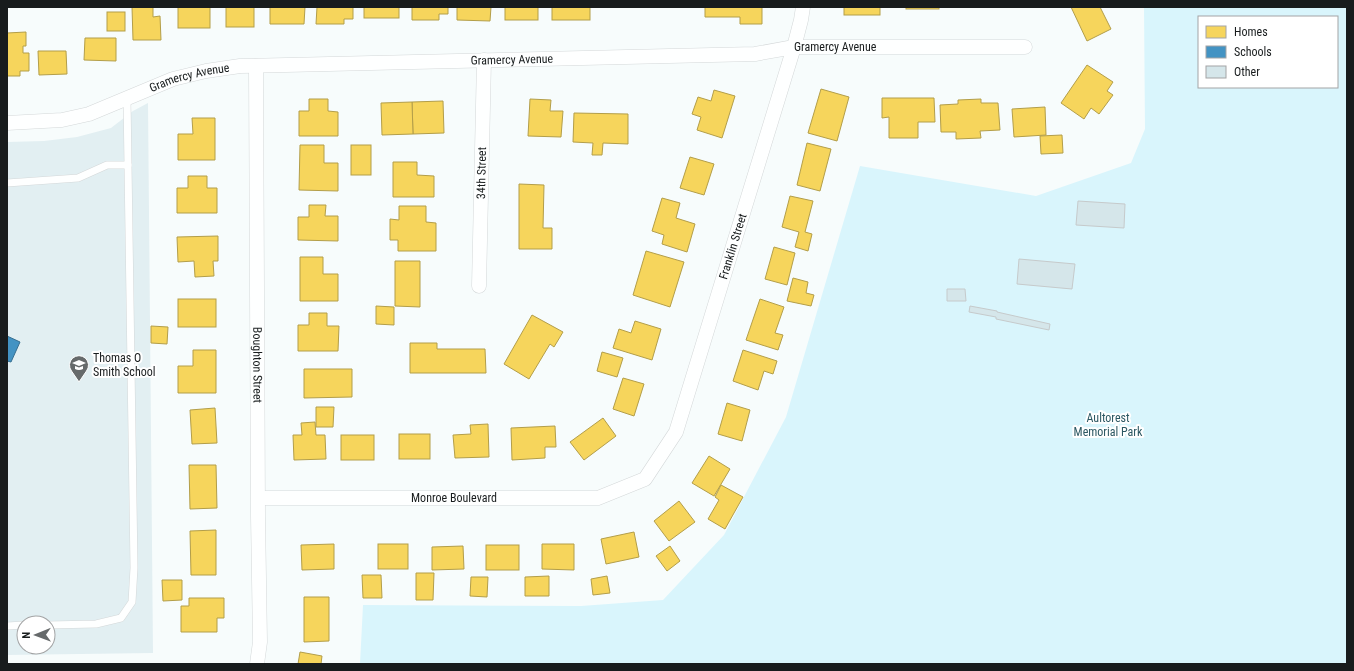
<svg xmlns="http://www.w3.org/2000/svg" width="1354" height="671" font-family="'Roboto Condensed',sans-serif">
	<style>
		.built { fill: #e2eff2; fill-rule: evenodd }
		.green { fill: #d9f5fc; fill-rule: evenodd }
		.homes { fill: #f6d55c; stroke: #b39e49 }
		.schools { fill: #4393c3; stroke: #366f91 }
		.building { fill: #d5e6ea; stroke: #c6cacb }
		.lines { fill: none; stroke-linecap: round; stroke-linejoin: round }
		.lane-casing { stroke: #d4d8d9; stroke-width: 8 }
		.street-casing { stroke: #d4d8d9; stroke-width: 15 }
		.lane { stroke: #feffff; stroke-width: 7 }
		.street { stroke: #feffff; stroke-width: 14 }
		.labels { text-anchor: middle; stroke-width: 4; stroke-linejoin: round; paint-order: stroke }
		.street-label { font-size: 12px; fill: #181c1d; stroke: #fff }
		.poi-label { font-size: 12px; fill: #181c1d; stroke: #fff; text-anchor: start }
		.park-label { font-size: 12px; fill: #2b5762; stroke: #fff }
	</style>
	<rect width="100%" height="100%" fill="#f7fcfc"/>
	<path class="built" d="M148,103L153,653L7,655V142L44,141L77,137L111,128L133,111ZM24,623H48V647H24Z"/>
	<path class="green" d="M1144,7H1347V664H360L363,605L581,606L663,600L724,535L786,417L860,166L1036,196L1131,163L1145,129ZM1199,17H1337V87H1199Z"/>
	<g class="homes">
		<path d="M132,7H153V17L160,16L161,40H133Z"/>
		<rect x="178" y="7" width="32" height="21"/>
		<rect x="226" y="7" width="28" height="20"/>
		<path d="M270,7H305L304,24H270Z"/>
		<path d="M317,7H353V19H344V24H316Z"/>
		<rect x="364" y="7" width="35" height="11"/>
		<path d="M412,7H448V14H439V20H412Z"/>
		<path d="M457,7H491L490,21L457,20Z"/>
		<rect x="505" y="7" width="33" height="13"/>
		<rect x="552" y="7" width="38" height="13"/>
		<path d="M705,7H762V24H740V17H705Z"/>
		<rect x="844" y="7" width="36" height="8"/>
		<rect x="906" y="7" width="33" height="2"/>
		<path d="M1071,7H1100L1111,29L1087,41Z"/>
		<rect x="107" y="12" width="18" height="19"/>
		<path d="M26,32V46H23V53H29V71H20V76H7V33Z"/>
		<path d="M85,38H116V61L84,60Z"/>
		<path d="M38,51H66L67,74L39,75Z"/>
		<path d="M1087,65L1113,82L1107,91L1113,95L1099,114L1091,108L1084,119L1061,103Z"/>
		<path d="M821,89L849,97L837,141L808,133Z"/>
		<path d="M714,90L735,96L722,138L697,130L701,117L692,114L698,97L711,101Z"/>
		<path d="M882,98H934L935,122H918V138H889V117L882,118Z"/>
		<path d="M309,99H328V111L338,112V136H299V111H309Z"/>
		<path d="M530,99L551,100L550,111H563L561,137L528,136Z"/>
		<path d="M981,99V103H998L1000,130L980,131L981,138L956,139V132H941L940,105L958,104V100Z"/>
		<path d="M443,101L444,133L413,134L412,102Z"/>
		<path d="M412,102L413,134L382,135L381,103Z"/>
		<path d="M1045,107L1046,135L1014,137L1012,109Z"/>
		<path d="M574,113L628,114V144L603,143L602,155H592L593,143L573,142Z"/>
		<path d="M192,118H215V160H178V134H193Z"/>
		<path d="M1062,135L1063,153L1041,154L1040,136Z"/>
		<path d="M807,143L831,149L820,191L797,185Z"/>
		<path d="M300,145H324V163H338V191L299,190Z"/>
		<rect x="351" y="145" width="20" height="30"/>
		<path d="M690,157L714,164L704,195L680,188Z"/>
		<path d="M393,162H417V175L434,176V197H393Z"/>
		<path d="M188,176H207V188H217V213H177V188H188Z"/>
		<path d="M519,184L544,185L543,228H552V249H519Z"/>
		<path d="M790,196L813,201L805,232L812,234L808,251L795,247L799,232L782,227Z"/>
		<path d="M662,198L680,203L676,218L695,224L687,252L662,244L664,235L652,231Z"/>
		<path d="M309,205H326L325,216H338V241L298,240V217H309Z"/>
		<path d="M399,206H426V222L436,223V251H398V240H390V219L399,220Z"/>
		<path d="M218,236V261H213L214,276L195,277L194,261L178,262L177,237Z"/>
		<path d="M774,247L795,253L787,285L765,279Z"/>
		<path d="M646,251L684,262L670,307L633,295Z"/>
		<path d="M300,257H323V274H338V301H300Z"/>
		<path d="M395,261H420V307L395,306Z"/>
		<path d="M793,278L808,282L806,293L814,295L811,306L787,301Z"/>
		<rect x="178" y="299" width="38" height="28"/>
		<path d="M760,299L784,307L775,333L783,335L778,350L746,340Z"/>
		<path d="M376,306L394,307V325L376,324Z"/>
		<path d="M309,313H327V326H339L338,351H298V325H309Z"/>
		<path d="M532,315L563,332L554,347L550,344L529,379L504,364Z"/>
		<path d="M635,321L661,329L652,360L613,348L619,329L631,333Z"/>
		<path d="M151,326L168,327L167,344L151,343Z"/>
		<path d="M410,343H437V349H485L486,373H410Z"/>
		<path d="M193,350H216V393H178V366H193Z"/>
		<path d="M743,350L777,361L773,374L764,371L758,390L733,381Z"/>
		<path d="M602,352L623,358L617,377L597,371Z"/>
		<path d="M304,369H352V397L304,398Z"/>
		<path d="M623,378L644,384L634,416L613,409Z"/>
		<path d="M727,403L750,410L742,441L718,434Z"/>
		<path d="M316,407H334L333,427H316Z"/>
		<path d="M215,408L217,443L192,444L190,410Z"/>
		<path d="M603,418L616,436L584,460L570,442Z"/>
		<path d="M315,422L316,435H325L326,459L294,460L293,435H302L301,423Z"/>
		<path d="M488,424L489,457L455,458L453,435L471,434L470,425Z"/>
		<path d="M555,426L556,447H545V458L512,460L511,428Z"/>
		<rect x="399" y="434" width="31" height="25"/>
		<rect x="341" y="435" width="33" height="25"/>
		<path d="M709,456L730,469L714,496L692,483Z"/>
		<path d="M189,465H216L217,508L190,509Z"/>
		<path d="M721,485L743,497L725,529L708,519L719,500L715,497Z"/>
		<path d="M679,501L695,522L669,541L654,521Z"/>
		<path d="M216,530V575H191L190,531Z"/>
		<path d="M634,532L639,557L606,564L601,539Z"/>
		<path d="M334,544V569L302,570L301,545Z"/>
		<rect x="378" y="544" width="30" height="25"/>
		<path d="M542,544H574V570L542,569Z"/>
		<rect x="486" y="545" width="33" height="25"/>
		<path d="M463,546L464,569L432,570V547Z"/>
		<path d="M670,546L680,561L667,571L656,556Z"/>
		<path d="M416,573H434L433,600H416Z"/>
		<path d="M362,575H381L382,598H363Z"/>
		<path d="M549,576V596H525V577Z"/>
		<path d="M607,576L610,593L593,595L591,579Z"/>
		<path d="M471,577H488L487,597L470,596Z"/>
		<path d="M162,580H182V600L163,601Z"/>
		<path d="M304,597H329V641L304,642Z"/>
		<path d="M189,598H224V618H217V632H181V606H189Z"/>
		<path d="M300,652L322,656L321,664H298Z"/>
	</g>
	<path class="schools" d="M7,336L20,342L11,362L7,361Z"/>
	<g class="building">
		<path d="M1078,201L1125,204L1124,228L1076,225Z"/>
		<path d="M1019,259L1075,264L1072,289L1017,284Z"/>
		<path d="M947,289H965L966,301H947Z"/>
		<path d="M970,306L997,311V312L1050,324L1049,330L996,319V317L969,312Z"/>
	</g>
	<g class="lines">
		<defs>
			<g id="lane">
				<path d="M7,183L78,178L107,165H128"/>
				<path d="M48,625L96,624L121,618L132,602L134,568L127,98"/>
				<path d="M7,626L24,625"/>
			</g>
			<g id="street">
				<path id="s1" d="M256,66L258,516L260,642L257,664"/>
				<path id="s2" d="M7,123L62,120L89,114L173,79L206,71L240,66L755,54L794,47H1025"/>
				<path id="s3" d="M479,286L484,60"/>
				<path id="s4" d="M259,498H598L645,479L676,432L794,47L801,20L803,7"/>
			</g>
		</defs>
		<use href="#lane" class="lane-casing"/>
		<use href="#street" class="street-casing"/>
		<use href="#lane" class="lane"/>
		<use href="#street" class="street"/>
	</g>
	<defs>
		<symbol id="school-pin" viewBox="-11 -11 22 30"><path d="M0 17L-7.5 6A9.5 9.5 0 1 1 7.5 6Z" fill="#666a6b" stroke="#fff"/><path d="M0-5L7-2L0 1L-7-2ZM-4 1L0 2.5L4 1V4Q0 6-4 4Z" fill="#fff"/></symbol>
	</defs>
	<g fill-rule="evenodd">
		<use href="#school-pin" x="68" y="354" width="22" height="30"/>
	</g>
	<g class="labels">
		<g class="street-label">
			<text dy="4" stroke="none"><textPath href="#s2" startOffset="838">Gramercy Avenue</textPath></text>
			<text dy="4" stroke="none"><textPath href="#s2" startOffset="514">Gramercy Avenue</textPath></text>
			<text dy="4" stroke="none"><textPath href="#s2" startOffset="190">Gramercy Avenue</textPath></text>
			<text dy="4" stroke="none"><textPath href="#s3" startOffset="113">34th Street</textPath></text>
			<text dy="4" stroke="none"><textPath href="#s4" startOffset="640">Franklin Street</textPath></text>
			<text dy="4" stroke="none"><textPath href="#s1" startOffset="299">Boughton Street</textPath></text>
			<text dy="4" stroke="none"><textPath href="#s4" startOffset="195">Monroe Boulevard</textPath></text>
		</g>
		<g class="poi-label">
			<text x="93" y="362">Thomas O<tspan x="93" dy="14">Smith School</tspan></text>
		</g>
		<g class="park-label">
			<text x="1108" y="422">Aultorest<tspan x="1108" dy="14">Memorial Park</tspan></text>
		</g>
	</g>
	<rect width="1354" height="671" fill="none" stroke="#181c1d" stroke-width="16"/>
	<rect x="1198" y="16" width="140" height="72" fill="#ffffff" stroke="#a3a4a5"/>
	<rect x="1206" y="26" width="20" height="12" fill="#f6d55c" stroke="#a3a4a5"/>
	<text x="1234" y="36" font-size="12" fill="#181c1d">Homes</text>
	<rect x="1206" y="46" width="20" height="12" fill="#4393c3" stroke="#a3a4a5"/>
	<text x="1234" y="56" font-size="12" fill="#181c1d">Schools</text>
	<rect x="1206" y="66" width="20" height="12" fill="#d5e6ea" stroke="#a3a4a5"/>
	<text x="1234" y="76" font-size="12" fill="#181c1d">Other</text>
	<g transform="translate(36 635) rotate(269)"><circle r="19" fill="#ffffff" stroke="#a3a4a5"/>
	<path d="M0-3L7 15L0 10L-7 15Z" fill="#666a6b"/>
	<text y="-6" font-size="11" font-weight="bold" text-anchor="middle" fill="#181c1d">N</text>
	</g>
</svg>
